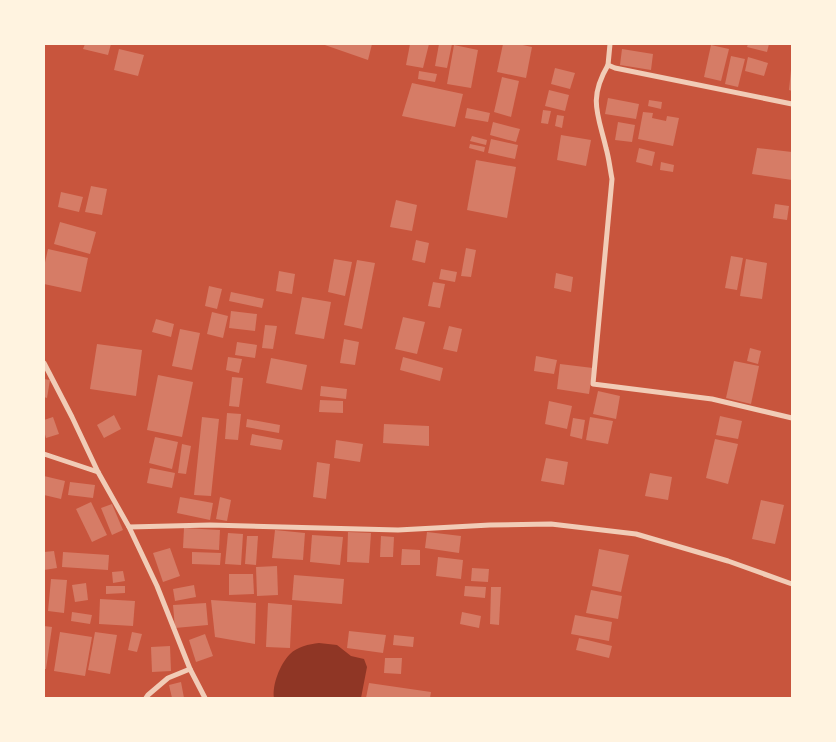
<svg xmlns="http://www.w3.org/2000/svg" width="836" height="742" font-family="Helvetica,sans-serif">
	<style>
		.water { fill: #8f3625 }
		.building { fill: #d67c66 }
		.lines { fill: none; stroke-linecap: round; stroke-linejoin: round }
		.minor { stroke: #f1ccb7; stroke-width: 5 }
	</style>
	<rect width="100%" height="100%" fill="#c8553d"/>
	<path class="water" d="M319,643L337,645L351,656L364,659L367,667L361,698H274C272,685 280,664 290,654C297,647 309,644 319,643Z"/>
	<g class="building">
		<path d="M85,44H111L108,55L83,49Z"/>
		<path d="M322,44H372L368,60Z"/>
		<path d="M410,44H429L423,68L406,65Z"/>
		<path d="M439,44H452L447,68L435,66Z"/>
		<path d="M503,44H518L532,47L526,78L497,72Z"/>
		<path d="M748,44H769L767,52L747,47Z"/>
		<path d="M454,45L478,50L471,88L447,84Z"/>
		<path d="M711,45L729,49L721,81L704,77Z"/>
		<path d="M119,49L144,55L138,76L114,70Z"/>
		<path d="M622,49L653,54L651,70L620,65Z"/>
		<path d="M731,56L745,59L738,87L725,84Z"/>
		<path d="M748,57L768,63L764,76L745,71Z"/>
		<path d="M555,68L575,73L570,89L551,84Z"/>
		<path d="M791,70H792V91L789,90Z"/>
		<path d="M419,71L437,74L435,82L418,79Z"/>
		<path d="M502,77L519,81L511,117L494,112Z"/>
		<path d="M412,83L463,94L455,127L402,116Z"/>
		<path d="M549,90L569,95L565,111L545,106Z"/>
		<path d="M608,98L639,104L636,119L605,114Z"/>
		<path d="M649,100L662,102L661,109L648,106Z"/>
		<path d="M467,108L490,113L488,122L465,118Z"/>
		<path d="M543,110L551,111L548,124L541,123Z"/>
		<path d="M643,112L653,113L652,118L666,121L667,116L679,118L673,146L638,139Z"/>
		<path d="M557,115L564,116L562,128L555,126Z"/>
		<path d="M493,122L520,129L516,142L490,135Z"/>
		<path d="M618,122L635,125L632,142L615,140Z"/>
		<path d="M561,135L591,140L586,166L557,160Z"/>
		<path d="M472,136L487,140L486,145L470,141Z"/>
		<path d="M491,139L518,145L515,159L488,153Z"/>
		<path d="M470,144L485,147L484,152L469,148Z"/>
		<path d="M639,148L655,152L652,166L636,162Z"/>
		<path d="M757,148L792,152V180L752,174Z"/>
		<path d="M476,160L516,167L507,218L467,210Z"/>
		<path d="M661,162L674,165L673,172L660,170Z"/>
		<path d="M91,186L107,189L102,215L85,212Z"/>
		<path d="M61,192L83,197L79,212L58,207Z"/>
		<path d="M396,200L417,205L412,231L390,227Z"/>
		<path d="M775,204L789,206L787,220L773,218Z"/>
		<path d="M60,222L96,232L90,254L54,244Z"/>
		<path d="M416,240L429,243L425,263L412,260Z"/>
		<path d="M466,248L476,250L471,277L461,276Z"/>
		<path d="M48,249L88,258L81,292L44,284V267Z"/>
		<path d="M731,256L743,258L737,290L725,288Z"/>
		<path d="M334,259L352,262L345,296L328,292Z"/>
		<path d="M746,259L767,263L762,299L740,296Z"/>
		<path d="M357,260L375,263L362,329L344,325Z"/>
		<path d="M441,269L457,272L455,282L439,279Z"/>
		<path d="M279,271L295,274L292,294L276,291Z"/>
		<path d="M556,273L573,277L571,292L554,288Z"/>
		<path d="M433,282L445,284L440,308L428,306Z"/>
		<path d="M209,286L222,289L217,309L205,306Z"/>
		<path d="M231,292L264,299L262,308L229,301Z"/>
		<path d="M302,297L331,302L324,339L295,334Z"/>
		<path d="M231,311L257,314L255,331L229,328Z"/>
		<path d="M212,312L228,316L223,338L207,334Z"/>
		<path d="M403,317L425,322L417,354L395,349Z"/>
		<path d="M156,319L174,324L171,337L152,332Z"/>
		<path d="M265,325L277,326L273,349L262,348Z"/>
		<path d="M449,326L462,329L457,352L443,349Z"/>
		<path d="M180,329L200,333L192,370L172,366Z"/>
		<path d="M344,339L359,342L355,365L340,363Z"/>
		<path d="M237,342L257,345L255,358L235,355Z"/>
		<path d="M97,344L142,350L136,396L90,389Z"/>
		<path d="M750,348L761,351L758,364L747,361Z"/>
		<path d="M536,356L557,360L554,374L534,371Z"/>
		<path d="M228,357L242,359L239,373L226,370Z"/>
		<path d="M403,357L443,368L440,381L400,370Z"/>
		<path d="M271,358L307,365L302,390L266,383Z"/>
		<path d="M734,361L759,366L751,404L726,398Z"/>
		<path d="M560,364L593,368L589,394L557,389Z"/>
		<path d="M158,375L193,382L182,437L147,430Z"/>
		<path d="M232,377L243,378L239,407L229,406Z"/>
		<path d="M44,379L50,380L47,398L44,397Z"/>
		<path d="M321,386L347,389L346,399L320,396Z"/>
		<path d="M598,391L620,396L616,419L593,414Z"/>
		<path d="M320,400L343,401V413L319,412Z"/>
		<path d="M549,401L572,406L567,429L545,424Z"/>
		<path d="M227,413L241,414L238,440L225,439Z"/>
		<path d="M114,415L121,429L104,438L97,425Z"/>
		<path d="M720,416L742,421L738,439L716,435Z"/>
		<path d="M53,417L59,434L46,438L44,431V420Z"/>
		<path d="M202,417L219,419L211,496L194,495Z"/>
		<path d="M590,417L613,421L608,444L586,440Z"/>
		<path d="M573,418L585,420L582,439L570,436Z"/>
		<path d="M247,419L280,425L279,433L246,427Z"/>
		<path d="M384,424L429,426V446L383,443Z"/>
		<path d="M252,434L283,440L281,450L250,445Z"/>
		<path d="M155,437L178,442L172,469L149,463Z"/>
		<path d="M715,439L738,444L728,484L706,478Z"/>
		<path d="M336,440L363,444L360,462L334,458Z"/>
		<path d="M182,444L191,446L186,474L178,473Z"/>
		<path d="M546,458L568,462L564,485L541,481Z"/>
		<path d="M317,462L330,464L326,499L313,497Z"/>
		<path d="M150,468L175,473L172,488L147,483Z"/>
		<path d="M650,473L672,477L668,500L645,496Z"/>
		<path d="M44,476L65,481L61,499L44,495Z"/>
		<path d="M70,482L95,485L93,498L68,495Z"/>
		<path d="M180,497L213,503L210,520L177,513Z"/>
		<path d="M220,497L231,500L227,521L216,519Z"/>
		<path d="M761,500L784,505L775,544L752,539Z"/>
		<path d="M91,502L107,535L92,542L76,509Z"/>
		<path d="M112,504L123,530L112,535L101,508Z"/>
		<path d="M184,528L220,530L219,550L183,548Z"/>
		<path d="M275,530L305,533L303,560L272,558Z"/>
		<path d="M348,532L371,533L369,563L347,562Z"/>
		<path d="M427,532L461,536L459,553L425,548Z"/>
		<path d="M228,533L243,534L241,565L225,564Z"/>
		<path d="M312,535L343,537L340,565L310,562Z"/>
		<path d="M247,536H258L256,565L245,564Z"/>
		<path d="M381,536L394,537L393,557H380Z"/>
		<path d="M170,548L180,576L163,582L153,553Z"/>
		<path d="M402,549L420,550V565H401Z"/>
		<path d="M599,549L629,555L621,592L592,586Z"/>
		<path d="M54,551L57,568L44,570V552Z"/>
		<path d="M63,552L109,555L108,570L62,567Z"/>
		<path d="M192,552L221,553L220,565L192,564Z"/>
		<path d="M438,557L463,560L461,579L436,576Z"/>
		<path d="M277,566L278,595L257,596L256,567Z"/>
		<path d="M472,568L489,569L488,582L471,581Z"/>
		<path d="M123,571L125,581L113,583L112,572Z"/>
		<path d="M229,574H253L254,594L229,595Z"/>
		<path d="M294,575L344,579L342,604L292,600Z"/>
		<path d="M51,579L67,580L64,613L48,611Z"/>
		<path d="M86,583L88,600L75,602L72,585Z"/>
		<path d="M194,585L196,597L175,601L173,589Z"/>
		<path d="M106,586H125V593L106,594Z"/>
		<path d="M465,586L486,587L485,598L464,596Z"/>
		<path d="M491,587H501L499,625L490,624Z"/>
		<path d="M591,590L622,596L618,619L586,613Z"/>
		<path d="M100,599L135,601L133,626L99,624Z"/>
		<path d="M211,600L256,603L255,644L215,637Z"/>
		<path d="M206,603L208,625L175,628L173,605Z"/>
		<path d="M268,603L292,605L290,648L266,647Z"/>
		<path d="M72,612L92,615L90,624L71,621Z"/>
		<path d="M462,612L481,616L479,628L460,624Z"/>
		<path d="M575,615L612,622L609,641L571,634Z"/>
		<path d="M44,626L52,627L46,669H44Z"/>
		<path d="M349,631L386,635L383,653L347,648Z"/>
		<path d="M60,632L92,637L85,676L54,671Z"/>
		<path d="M95,632L117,635L110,674L88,670Z"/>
		<path d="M132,632L142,634L137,652L128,650Z"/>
		<path d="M205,634L213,656L196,662L189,640Z"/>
		<path d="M394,635L414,637L413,647L393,645Z"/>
		<path d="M579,638L612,646L609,658L576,650Z"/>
		<path d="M170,646L171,671L152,672L151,647Z"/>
		<path d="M385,658H402L401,674L384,673Z"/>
		<path d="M181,682L184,698H172L169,685Z"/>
		<path d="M369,683L431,692L430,698H366Z"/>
	</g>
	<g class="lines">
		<g class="minor">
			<path d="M610,44L608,65L615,68L792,104"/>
			<path d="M608,65C588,99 598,114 606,148C609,158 610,169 612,179L593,384L712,399L792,418"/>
			<path d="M44,363L72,417L98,472L129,527L157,586L190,669L205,698"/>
			<path d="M44,454L98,472"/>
			<path d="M129,527L210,525L398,530L490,525L551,524L636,534L728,561L792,584"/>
			<path d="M146,698L148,695L168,678L190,669"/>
		</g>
	</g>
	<rect width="836" height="742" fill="none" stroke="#fff3e0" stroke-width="90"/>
</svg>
